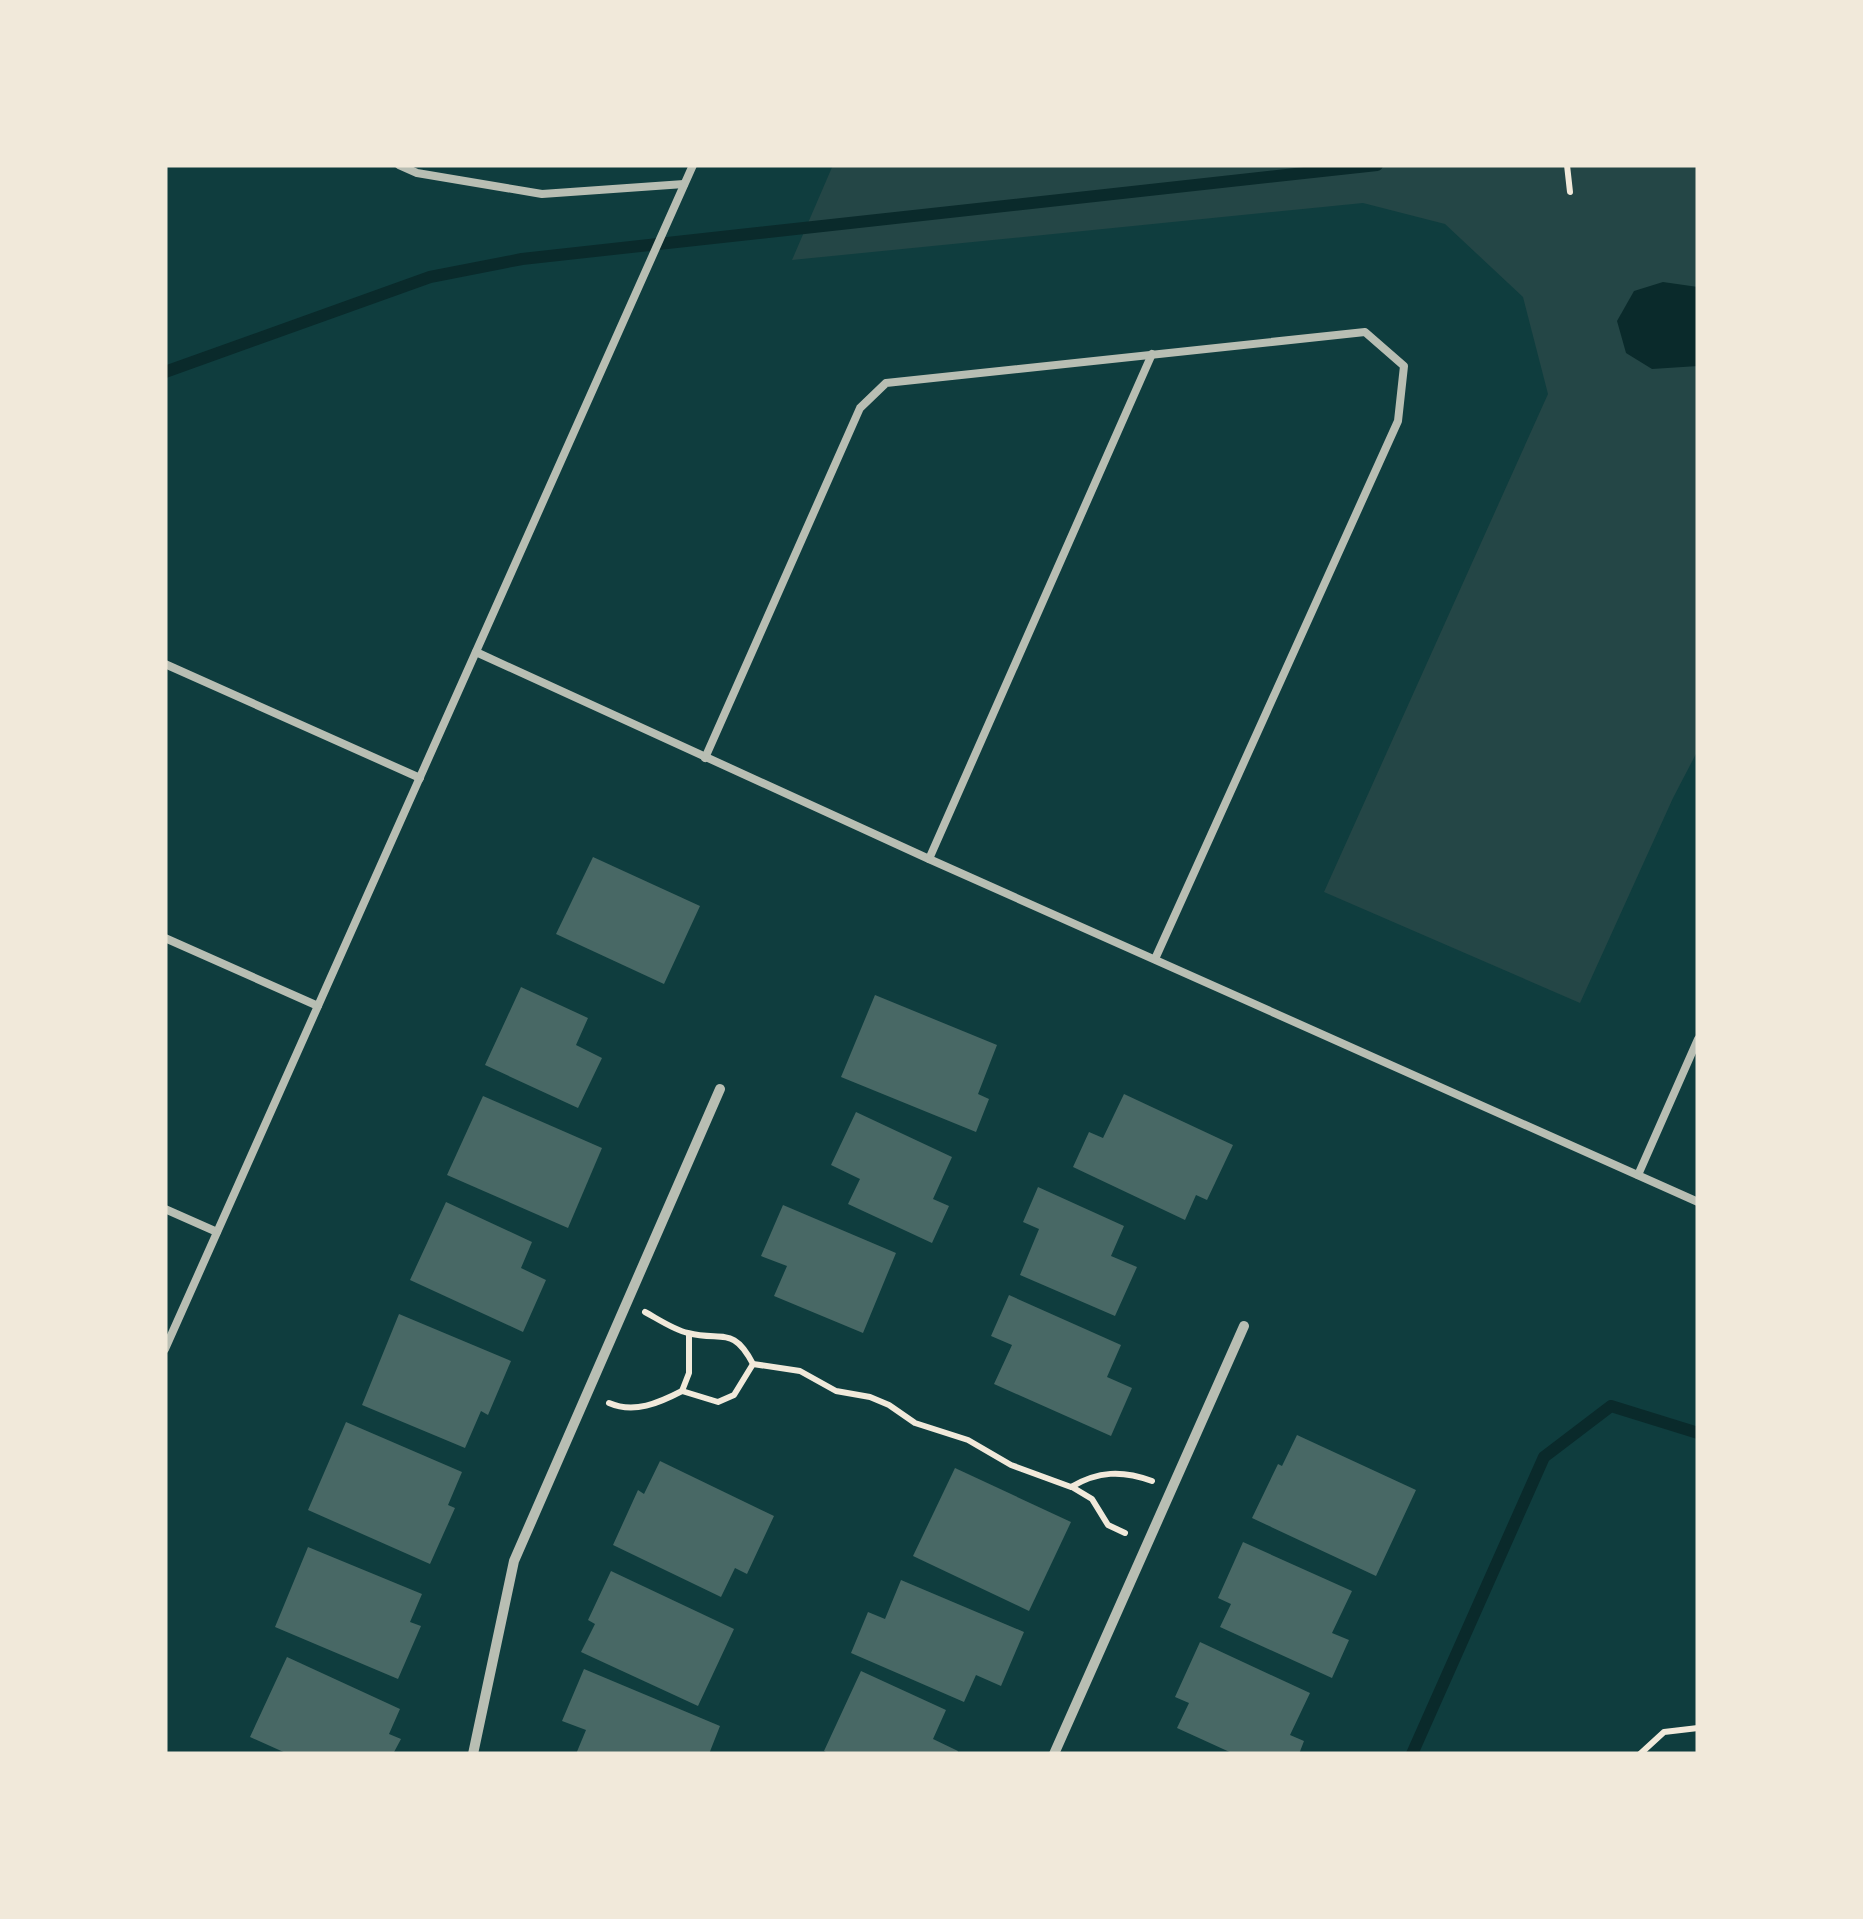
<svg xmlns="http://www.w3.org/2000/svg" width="1863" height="1919" font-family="'Fira Sans',sans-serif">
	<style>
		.green { fill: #244646 }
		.water { fill: #0a2a2b }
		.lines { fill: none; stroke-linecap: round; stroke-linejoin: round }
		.stream { stroke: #0a2a2b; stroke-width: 12 }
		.building { fill: #486865 }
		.path { stroke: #f1e9da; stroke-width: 6 }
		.service { stroke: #b8beb3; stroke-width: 8 }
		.minor { stroke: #b8beb3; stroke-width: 10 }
	</style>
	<rect width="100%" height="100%" fill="#0f3d3e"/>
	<path class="green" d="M833,165H1698V750L1673,798L1580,1003L1324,892L1548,394L1523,297L1445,224L1363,203L792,260Z"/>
	<path class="water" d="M1663,282L1698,287V366L1652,369L1626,353L1617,321L1634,291Z"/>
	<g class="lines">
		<g class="stream">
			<path d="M165,372L430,277L522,259L1377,165"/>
			<path d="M1412,1754L1544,1457L1611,1406L1698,1433"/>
		</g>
	</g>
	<g class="building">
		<path d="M593,857L700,906L664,984L556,934Z"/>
		<path d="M521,987L588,1018L576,1045L602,1058L578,1108L485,1065Z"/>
		<path d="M875,995L997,1045L978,1094L989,1099L976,1132L841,1077Z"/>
		<path d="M1124,1094L1233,1145L1207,1200L1196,1195L1185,1220L1073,1167L1089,1132L1103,1138Z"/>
		<path d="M483,1096L602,1148L568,1228L447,1175Z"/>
		<path d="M856,1112L952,1157L933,1199L949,1206L932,1243L848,1204L860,1179L831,1165Z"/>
		<path d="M1038,1187L1124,1226L1111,1256L1137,1267L1115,1316L1020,1275L1039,1229L1023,1222Z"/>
		<path d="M446,1202L532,1242L521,1268L546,1280L523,1332L410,1280Z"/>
		<path d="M783,1205L896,1253L863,1333L774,1296L787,1266L761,1256Z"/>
		<path d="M1009,1295L1121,1345L1107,1377L1132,1388L1111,1436L994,1384L1012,1345L991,1336Z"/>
		<path d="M399,1314L511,1361L488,1415L481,1411L465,1448L362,1405Z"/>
		<path d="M346,1422L462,1472L448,1505L455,1508L430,1564L308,1510Z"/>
		<path d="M1297,1435L1416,1490L1376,1576L1252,1518L1278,1464L1282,1466Z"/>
		<path d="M660,1461L774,1516L747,1574L735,1568L721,1597L613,1545L638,1490L644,1494Z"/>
		<path d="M955,1468L1071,1522L1029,1611L913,1556Z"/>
		<path d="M1243,1542L1352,1591L1332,1633L1349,1640L1332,1678L1220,1627L1231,1604L1218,1598Z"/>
		<path d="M308,1547L422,1594L410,1622L421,1626L398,1679L275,1627Z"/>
		<path d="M611,1571L734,1629L698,1706L581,1652L595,1624L588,1620Z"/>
		<path d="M901,1580L1024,1632L1001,1686L976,1675L964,1702L851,1653L868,1612L885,1619Z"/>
		<path d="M1200,1642L1310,1693L1290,1735L1304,1741L1299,1754H1234L1177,1728L1189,1703L1175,1697Z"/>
		<path d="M287,1657L400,1709L389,1734L401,1739L393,1754H288L250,1737Z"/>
		<path d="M584,1669L720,1726L709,1754H576L586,1730L562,1721Z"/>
		<path d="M861,1671L946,1710L933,1739L958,1751L957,1754H830L824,1751Z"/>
	</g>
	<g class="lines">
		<g class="path">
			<path d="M1567,165L1570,192"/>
			<path d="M645,1312C658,1319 674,1330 688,1333C722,1342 733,1325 753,1364L800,1371L836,1391L870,1397L889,1405L915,1423L968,1440L1011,1465L1071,1487C1098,1471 1122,1470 1152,1481"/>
			<path d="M682,1391L689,1373V1334"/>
			<path d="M609,1403C634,1414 659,1403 682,1391L718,1402L734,1395L753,1364"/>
			<path d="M1072,1487L1092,1499L1108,1525L1125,1533"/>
			<path d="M1640,1754L1664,1732L1698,1728"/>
		</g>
		<g class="service">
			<path d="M399,165L417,173L542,194L684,184"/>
			<path d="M476,652L929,859L1698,1202"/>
			<path d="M165,664L420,778"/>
			<path d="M705,758L860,408L886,383L1365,332L1404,366L1398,421L1155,959"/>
			<path d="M929,859L1152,354"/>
			<path d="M165,938L318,1006"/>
			<path d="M1638,1175L1698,1039"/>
			<path d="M165,1209L217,1232"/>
			<path d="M165,1349L693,165"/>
		</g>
		<g class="minor">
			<path d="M473,1754L514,1561L720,1089"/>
			<path d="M1054,1754L1244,1326"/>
		</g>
	</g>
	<rect width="1863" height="1919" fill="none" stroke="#f1e9da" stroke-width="335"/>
</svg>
